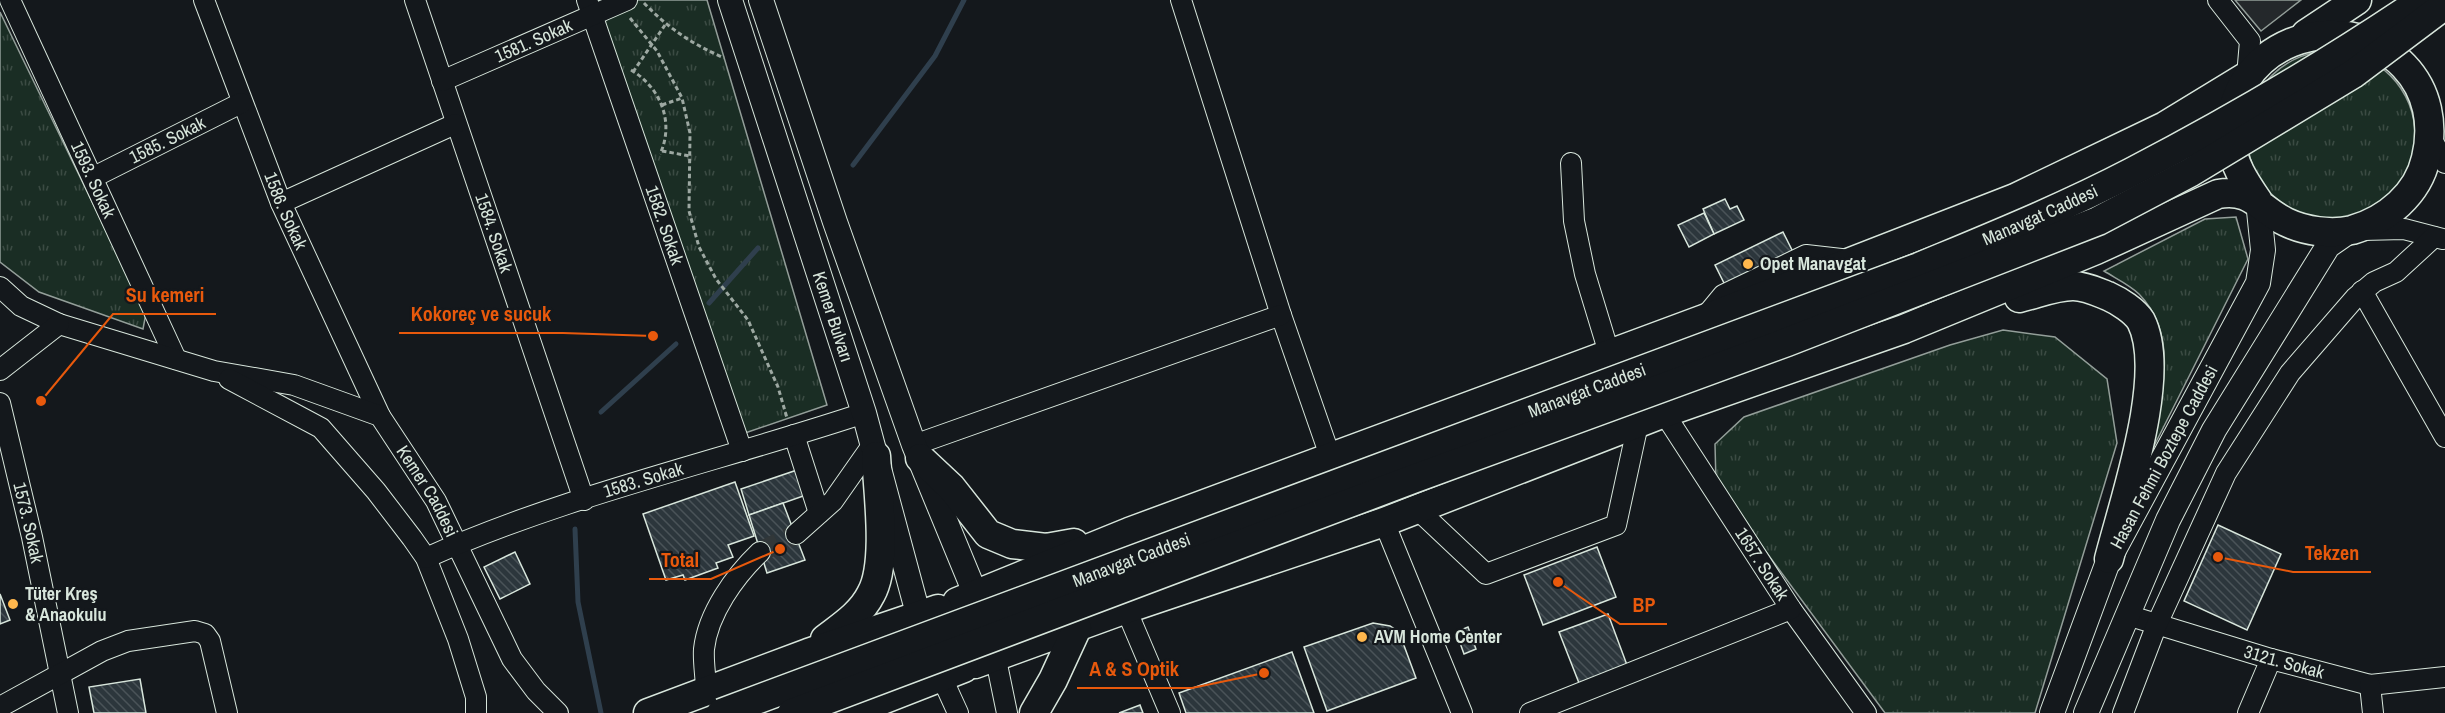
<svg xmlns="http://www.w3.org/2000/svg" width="2445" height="713" font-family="'Archivo Narrow',sans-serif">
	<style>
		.grass { fill: url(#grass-tufts); stroke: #939e99; stroke-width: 1.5 }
		.parking { fill: #24282b; stroke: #939e99; stroke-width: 1.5 }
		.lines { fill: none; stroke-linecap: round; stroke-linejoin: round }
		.stream { stroke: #2f3f4d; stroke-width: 5 }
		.building { fill: url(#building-back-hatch); stroke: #d8e6dc; stroke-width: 1.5 }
		.minor-tunnel { stroke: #313739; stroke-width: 20; stroke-dasharray: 20 10; stroke-linecap: butt }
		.minor-casing { stroke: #d8e6dc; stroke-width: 22 }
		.major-casing { stroke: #d8e6dc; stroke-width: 26 }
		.highway-casing { stroke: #d8e6dc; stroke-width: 31 }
		.path { stroke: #9da8a2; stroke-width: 3; stroke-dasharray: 4.5 3; stroke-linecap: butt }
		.minor { stroke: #14181c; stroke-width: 20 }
		.major { stroke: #14181c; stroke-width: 24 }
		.highway { stroke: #14181c; stroke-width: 28 }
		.highway-bridge-casing { stroke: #d8e6dc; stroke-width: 31; stroke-linecap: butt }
		.highway-bridge { stroke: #14181c; stroke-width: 28 }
		.poi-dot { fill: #ffb74d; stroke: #14181c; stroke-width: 2 }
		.labels { text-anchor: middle; stroke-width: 4.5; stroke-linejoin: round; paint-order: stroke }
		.street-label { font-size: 18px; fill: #d8e6dc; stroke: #14181c }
		.poi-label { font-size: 18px; font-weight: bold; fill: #d8e6dc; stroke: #14181c; text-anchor: start }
		.leader { fill: none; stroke: #e8590c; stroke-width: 2 }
		.callout-dot { fill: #e8590c; stroke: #14181c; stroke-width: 2 }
		.callout-label { font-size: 20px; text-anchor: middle; font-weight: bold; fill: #e8590c; stroke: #14181c; stroke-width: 4.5; stroke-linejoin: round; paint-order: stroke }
	</style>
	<defs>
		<pattern id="grass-tufts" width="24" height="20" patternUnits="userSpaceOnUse" patternTransform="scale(1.5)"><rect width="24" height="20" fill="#1a2d24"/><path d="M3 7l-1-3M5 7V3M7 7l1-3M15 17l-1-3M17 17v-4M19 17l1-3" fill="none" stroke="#3b4b43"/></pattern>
		<pattern id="building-back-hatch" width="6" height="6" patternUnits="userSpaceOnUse" patternTransform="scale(1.5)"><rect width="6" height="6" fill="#2c363c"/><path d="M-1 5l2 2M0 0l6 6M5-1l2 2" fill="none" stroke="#4a5358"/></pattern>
	</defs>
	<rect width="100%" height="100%" fill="#14181c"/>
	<g class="grass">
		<path d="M596,0H707L827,405L745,433Z"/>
		<path d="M0,12L146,313L143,329L39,292L0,262Z"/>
		<circle cx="2331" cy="135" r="84"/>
		<path d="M2236,217L2248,259L2147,460C2159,406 2183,339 2139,294C2130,285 2115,278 2104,271L2205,219Z"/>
		<path d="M2003,330L2055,337L2107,379L2117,443L2035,713H1885L1716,484L1715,444L1744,417L1950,345Z"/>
	</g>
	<path class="parking" d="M2235,0H2301L2261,31Z"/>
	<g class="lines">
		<g class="stream">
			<path d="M853,165L935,56L964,0"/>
			<path d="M709,303L758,248"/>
			<path d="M601,412L676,344"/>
			<path d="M575,529L578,602L601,713"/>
		</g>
	</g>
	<g class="building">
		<path d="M1725,199L1730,209L1737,206L1744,220L1714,234L1703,209Z"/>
		<path d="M1704,213L1714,234L1689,247L1678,225Z"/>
		<path d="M1783,232L1794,254L1726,287L1715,265Z"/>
		<path d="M797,470L806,495L749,515L741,489Z"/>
		<path d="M735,482L754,536L728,545L733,557L716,563L718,568L685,580L683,575L666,580L643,514Z"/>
		<path d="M783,503L805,560L767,573L749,515Z"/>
		<path d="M2218,525L2281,554L2247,630L2184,601Z"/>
		<path d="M1597,547L1616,597L1543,625L1524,575Z"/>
		<path d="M515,552L530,584L500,599L484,567Z"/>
		<path d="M0,594L10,620L0,624Z"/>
		<path d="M1608,614L1627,665L1579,683L1559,632Z"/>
		<path d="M1373,623L1390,626L1399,632L1416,678L1327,711L1304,647Z"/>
		<path d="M1468,627L1476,649L1464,654L1456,632Z"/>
		<path d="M1292,652L1314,713H1186L1179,693Z"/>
		<path d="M140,679L146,713H94L89,687Z"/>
		<path d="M1140,705L1143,713H1119Z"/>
	</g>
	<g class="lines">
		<path class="minor-tunnel" d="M760,552L796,534"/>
		<defs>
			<g id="minor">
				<path id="s1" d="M10,0L176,359"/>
				<path id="s2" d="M204,0L281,203L380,416"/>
				<path id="s3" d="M415,0L584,500"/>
				<path id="s4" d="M587,0L742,451"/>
				<path d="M1181,0L1281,315L1330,456"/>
				<path d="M2218,0L2250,41L2247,76"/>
				<path id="s5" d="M442,81L627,0"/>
				<path d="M2431,138L2445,163"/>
				<path d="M1571,163L1574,221L1585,274L1609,353"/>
				<path id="s6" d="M94,177L241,103"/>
				<path d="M281,203L455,124"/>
				<path d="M2362,230L2404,229L2443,239"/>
				<path id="s7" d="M0,287L21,306L59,324L214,371L294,385L380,416L436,501L512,659L536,691L558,713"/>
				<path d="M2362,291L2445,437"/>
				<path d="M1704,318L1723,295L1806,255L1850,260"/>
				<path d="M0,370L59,324"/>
				<path d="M229,379L321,428L376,491L412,538L426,558L458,639L476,697V713"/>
				<path id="s8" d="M0,403L32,537L68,713"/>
				<path id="s9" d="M1664,413L1791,609L1866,713"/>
				<path d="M794,435L819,513"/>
				<path d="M914,445L1281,315"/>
				<path d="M1417,509L1486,574L1616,525L1638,424"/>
				<path d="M1384,522L1462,713"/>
				<path d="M796,534L833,501L873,444"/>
				<path id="s10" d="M426,558C563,496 720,461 864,413"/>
				<path d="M1126,609L1170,713"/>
				<path id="s11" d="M2127,615L2271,659L2370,685L2445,677"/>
				<path d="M993,645L1007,713"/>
				<path d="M937,667L958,713"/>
				<path d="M2370,685L2373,713"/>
				<path d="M706,691C706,677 703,662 704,649C708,613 735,576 760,552"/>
				<path d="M0,707L102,651L128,641L195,631L205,634L210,641L227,713"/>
				<path d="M1530,713L1791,609"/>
				<path d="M2123,713L2157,624L2226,473L2290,373L2355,298L2374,282L2396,272L2434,237"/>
				<path d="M2248,713L2271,659"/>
			</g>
			<g id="major">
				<path id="s12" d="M730,0L864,413L923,632"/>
				<path d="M761,0L835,222L914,445L982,610"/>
				<path id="s13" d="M2052,713L2109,559L2258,283L2263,250L2258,201"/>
				<path d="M2086,713L2168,520L2214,430L2328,246L2351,230"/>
			</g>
			<g id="highway">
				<path d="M2306,34L2357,0"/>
				<path d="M2019,298C2037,294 2055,286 2073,286C2085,286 2098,292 2108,296C2119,301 2135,311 2141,321C2168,374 2124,500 2109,559"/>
				<path d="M920,458L951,487L988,534L1012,544L1046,548L1074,543"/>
				<path d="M957,602L1129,532L1704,319L2015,198L2165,126L2247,76"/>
				<path d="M825,639C842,626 861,614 871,594C888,564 878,493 876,456"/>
				<path d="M975,664L1126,609L1384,522L1664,413L1904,329L2096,250L2218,194C2252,188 2259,209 2286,222C2305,231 2331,235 2352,230C2387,220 2418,194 2426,158C2434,125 2428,91 2404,66C2341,0 2224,45 2231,140C2232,163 2245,182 2258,201"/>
				<path d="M648,713L808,653L938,609"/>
				<path d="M849,713L964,668"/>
				<path d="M1034,713L1053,680L1077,628"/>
			</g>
		</defs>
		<use href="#minor" class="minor-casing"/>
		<use href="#major" class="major-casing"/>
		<use href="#highway" class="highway-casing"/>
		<g class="path">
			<path d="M644,3C668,28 692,44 724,58"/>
			<path d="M630,18L657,51L682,98L690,133L689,211L699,247L716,279L748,320L778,387L787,418"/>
			<path d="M631,70C660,87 675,122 660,154"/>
			<path d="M633,72L665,25"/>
			<path d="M662,105L682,98"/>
			<path d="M662,151L690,156"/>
		</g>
		<use href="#minor" class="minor"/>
		<use href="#major" class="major"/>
		<use href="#highway" class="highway"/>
		<defs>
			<g id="highway-bridge">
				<path id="s14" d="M721,713L1919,267C1991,237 2063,208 2132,172C2232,120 2329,63 2422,0"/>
				<path d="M792,713L1413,479L1787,342L2098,221L2191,172L2353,74L2445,5"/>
			</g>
		</defs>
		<use href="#highway-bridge" class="highway-bridge-casing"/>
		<use href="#highway-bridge" class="highway-bridge"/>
	</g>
	<g class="poi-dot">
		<circle cx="1748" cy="264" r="6"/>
		<circle cx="13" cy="604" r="6"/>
		<circle cx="1362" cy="637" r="6"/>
	</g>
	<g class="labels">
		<g class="street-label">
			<text dy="6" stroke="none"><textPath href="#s5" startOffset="100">1581. Sokak</textPath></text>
			<text dy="6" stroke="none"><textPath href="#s6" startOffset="82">1585. Sokak</textPath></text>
			<text dy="6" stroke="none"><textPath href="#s1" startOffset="198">1593. Sokak</textPath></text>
			<text dy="6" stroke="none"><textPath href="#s2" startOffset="226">1586. Sokak</textPath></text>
			<text dy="6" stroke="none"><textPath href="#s14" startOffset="1410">Manavgat Caddesi</textPath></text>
			<text dy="6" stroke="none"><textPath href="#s4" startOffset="238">1582. Sokak</textPath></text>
			<text dy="6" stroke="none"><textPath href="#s3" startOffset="246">1584. Sokak</textPath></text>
			<text dy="6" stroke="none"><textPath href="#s12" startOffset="333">Kemer Bulvarı</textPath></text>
			<text dy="6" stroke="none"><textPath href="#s14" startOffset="924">Manavgat Caddesi</textPath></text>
			<text dy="6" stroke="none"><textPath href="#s13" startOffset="280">Hasan Fehmi Boztepe Caddesi</textPath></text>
			<text dy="6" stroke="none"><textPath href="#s10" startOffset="231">1583. Sokak</textPath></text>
			<text dy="6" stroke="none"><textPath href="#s7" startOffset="494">Kemer Caddesi</textPath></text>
			<text dy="6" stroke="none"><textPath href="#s8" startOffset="123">1573. Sokak</textPath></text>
			<text dy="6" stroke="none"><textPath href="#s14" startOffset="438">Manavgat Caddesi</textPath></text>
			<text dy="6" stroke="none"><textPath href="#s9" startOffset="180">1657. Sokak</textPath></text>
			<text dy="6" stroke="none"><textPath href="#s11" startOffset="164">3121. Sokak</textPath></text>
		</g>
		<g class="poi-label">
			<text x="1760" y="270">Opet Manavgat</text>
			<text x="25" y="600">Tüter Kreş<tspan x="25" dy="21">&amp; Anaokulu</tspan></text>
			<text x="1374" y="643">AVM Home Center</text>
		</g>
	</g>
	<path class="leader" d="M41 401L113 314H216M653 336L563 333H399M2218 557L2293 572H2371M780 549L711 579H649M1558 582L1620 624H1667M1264 673L1192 688H1077"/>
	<g class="callout-dot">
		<circle cx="41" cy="401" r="6"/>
		<circle cx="653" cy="336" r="6"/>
		<circle cx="2218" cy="557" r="6"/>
		<circle cx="780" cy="549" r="6"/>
		<circle cx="1558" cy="582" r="6"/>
		<circle cx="1264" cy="673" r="6"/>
	</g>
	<g class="callout-label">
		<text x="165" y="302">Su kemeri</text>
		<text x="481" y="321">Kokoreç ve sucuk</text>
		<text x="2332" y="560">Tekzen</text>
		<text x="680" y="567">Total</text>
		<text x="1644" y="612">BP</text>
		<text x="1134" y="676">A &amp; S Optik</text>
	</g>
</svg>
